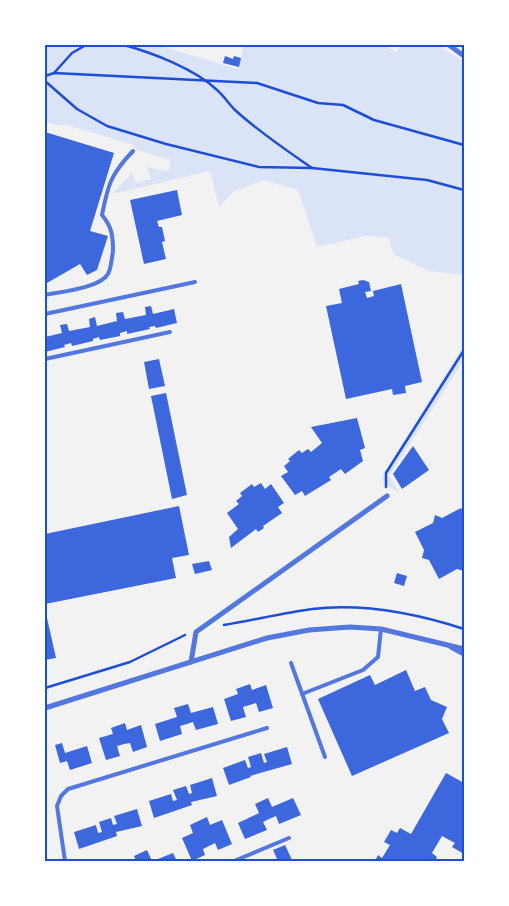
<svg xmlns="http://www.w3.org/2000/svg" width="509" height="906" font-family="Montserrat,sans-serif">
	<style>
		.green { fill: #dbe4f7 }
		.building { fill: #3d67dc }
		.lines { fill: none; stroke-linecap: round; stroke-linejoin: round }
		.path { stroke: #1d4ed8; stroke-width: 2.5 }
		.service { stroke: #5277de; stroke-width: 4 }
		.minor { stroke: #5277de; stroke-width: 5 }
		.neatline { fill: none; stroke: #1d4ed8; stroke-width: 2 }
	</style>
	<rect width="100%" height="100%" fill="#f2f2f2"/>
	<g class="green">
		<path d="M45,45H157L238,69L244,45H384L396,52L402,45H438L464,62V275L429,271L393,254L389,238L366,236L317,247L298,190L264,180L233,192L219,207L210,171L112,194L132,173L136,183L151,179L147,167L168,171L171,160L137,150L131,144L66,125H57L45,122Z"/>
		<path d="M464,345V360L389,476L399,492L383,484V474Z"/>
	</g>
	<g class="building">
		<path d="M225,56L233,59L234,56L241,58L239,67L223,63Z"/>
		<path d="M45,132L114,153L90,231L108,236L97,270L87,275L80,264L47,283Z"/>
		<path d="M177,190L182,215L157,221L159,227H162L165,241L162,242L166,259L144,264L130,200Z"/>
		<path d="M363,280L369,282L371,291L365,292L367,298L374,296L373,291L401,284L422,382L405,386L406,393L393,395L392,389L346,399L326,306L342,303L339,289L359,284L358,281Z"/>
		<path d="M151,306L153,314L174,309L177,323L156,328L155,326L149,327L150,329L127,334V331L120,333V336L100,340L99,337L93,339V341L72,346L71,343L64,345L65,347L45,352V337L62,333L60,325L67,324L69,331L90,327L89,319L95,317L97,326L117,321L116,313L123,312L125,319L146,315L145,307Z"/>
		<path d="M159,359L165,386L149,389L144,362Z"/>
		<path d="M166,393L187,495L172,499L151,396Z"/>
		<path d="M357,418L365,448L360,450L363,461L345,474L341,469L329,477L331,480L305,496L302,491L295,495L281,476L288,472L284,466L290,461L288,459L299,450L302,453L308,449L311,452L322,443L311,427Z"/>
		<path d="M413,446L429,470L402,489L393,474Z"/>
		<path d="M261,483L265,489L271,484L284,503L278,507L282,513L263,526L264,528L258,532L256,529L231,548L229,537L238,529L227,513L239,504L236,501L242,496L240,493L252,484L254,487Z"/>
		<path d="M179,506L189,555L172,558L176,578L45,604V534Z"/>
		<path d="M461,508L464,513V571L457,569L439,579L429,560L422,558L424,550L415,532L433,523L435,515L442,518Z"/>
		<path d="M209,561L212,570L195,574L192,564Z"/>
		<path d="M397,573L407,576L404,586L394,583Z"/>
		<path d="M45,609L56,658L45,660Z"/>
		<path d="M406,670L415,691L425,687L431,700L447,707L442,719L449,733L352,776L318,699L370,675L375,685Z"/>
		<path d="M250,684L252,690L266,685L273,708L259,712L256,703L243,707L246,717L231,721L224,699L238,694L236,689Z"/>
		<path d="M188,704L191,713L213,707L218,724L196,730L193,722L187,724L180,726L182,734L160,741L155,724L177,717L174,708Z"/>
		<path d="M125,723L127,730L141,725L147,747L133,752L130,743L124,744L117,746L120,756L106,760L99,738L113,734L111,728Z"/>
		<path d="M62,743L65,753L87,746L92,763L70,770L67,761L60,763L55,745Z"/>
		<path d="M287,747L292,764L250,776L251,777L229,785L223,768L245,760L248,768L251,767L248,757L261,753L264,763L267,762L264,754Z"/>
		<path d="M446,773L464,783V854L452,847L455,843L442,836L432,853L437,857L435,861H375L378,855L382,858L390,845L384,842L391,830L397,833L400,828L411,834Z"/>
		<path d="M212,778L217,796L191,802L192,805L154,818L149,801L171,794L173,801L177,800L173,790L186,786L189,794L192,793L190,785Z"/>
		<path d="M268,798L272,807L293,798L301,815L279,824L276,816L269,819L263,822L267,830L245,839L238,823L259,813L255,804Z"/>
		<path d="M137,809L142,826L116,832L117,836L79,849L74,832L96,825L98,833L102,832L99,822L111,818L113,825L117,824L114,816Z"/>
		<path d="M207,817L210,825L222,820L232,844L218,850L215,843L203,849L205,855L192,861L182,838L193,833L190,825Z"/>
		<path d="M285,845L292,860L278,861L273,850Z"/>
		<path d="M147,850L152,861H136L134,856Z"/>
		<path d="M173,853L177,861H153Z"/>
	</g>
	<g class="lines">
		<g class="path">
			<path d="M124,45C153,53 195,69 217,90C224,96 229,104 235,110C259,132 286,150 312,168"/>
			<path d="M54,73L72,53L86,45"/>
			<path d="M45,76L54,73L257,83L318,103L343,105L374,120L464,145"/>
			<path d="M45,81L77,109L107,126L166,144L259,167L312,168L427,180L464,190"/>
			<path d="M386,487V473L464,350"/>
			<path d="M224,625C254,620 283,613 312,609C363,603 415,613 464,629"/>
			<path d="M45,688L130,662L185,635"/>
		</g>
		<g class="service">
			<path d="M45,295C60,292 100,288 108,274C111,269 112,257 113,251C113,236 112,227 102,215C108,184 111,174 133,151"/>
			<path d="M45,314L195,282"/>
			<path d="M45,359L170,332"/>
			<path d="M291,663L325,757"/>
			<path d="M302,694L363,670L378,657L381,629"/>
			<path d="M65,861L57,806L61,796L68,789L267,728"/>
			<path d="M234,861L289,838"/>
		</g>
		<g class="minor">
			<path d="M449,45L464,56"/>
			<path d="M451,647L464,654"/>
			<path d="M191,662L196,632L387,496"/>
			<path d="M45,708L267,638L309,630L350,627L381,629L464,649"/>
		</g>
	</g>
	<rect width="509" height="906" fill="none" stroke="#ffffff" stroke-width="92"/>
	<rect x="46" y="46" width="417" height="814" class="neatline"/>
</svg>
